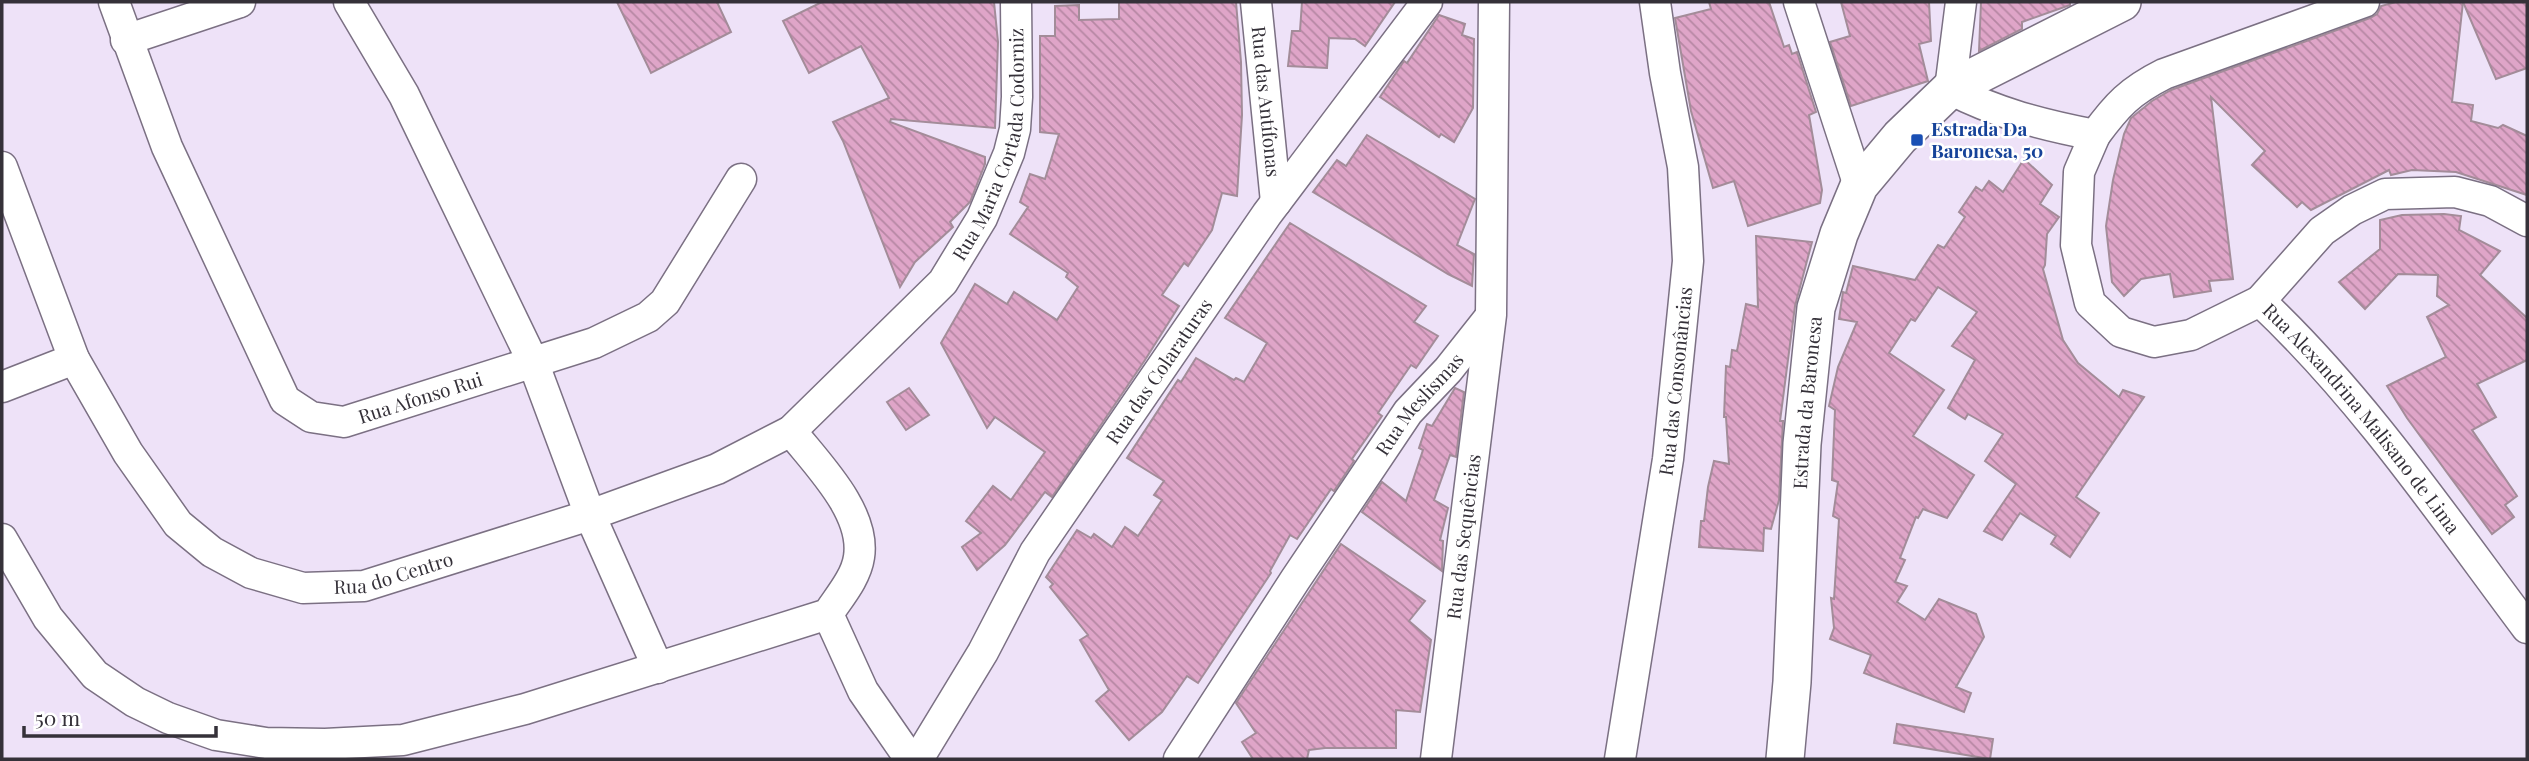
<svg xmlns="http://www.w3.org/2000/svg" width="2529" height="761" font-family="'Playfair Display',serif">
	<style>
		.building { fill: url(#building-back-hatch); stroke: #a38c99; stroke-width: 2 }
		.lines { fill: none; stroke-linecap: round; stroke-linejoin: round }
		.minor-casing { stroke: #7b7083; stroke-width: 33 }
		.major-casing { stroke: #7b7083; stroke-width: 40 }
		.minor { stroke: #fff; stroke-width: 30 }
		.major { stroke: #fff; stroke-width: 37 }
		.transit-dot { fill: #1a4fb4; stroke: #fff; stroke-width: 2.5 }
		.labels { text-anchor: middle; stroke-width: 5; stroke-linejoin: round; paint-order: stroke }
		.street-label { font-size: 19px; fill: #353139; stroke: #fff }
		.transit-label { font-size: 19px; font-weight: bold; fill: #164399; stroke: #fff; text-anchor: start }
	</style>
	<defs>
		<pattern id="building-back-hatch" width="6" height="6" patternUnits="userSpaceOnUse" patternTransform="scale(1.75)"><rect width="6" height="6" fill="#dfa5c8"/><path d="M-1 5l2 2M0 0l6 6M5-1l2 2" fill="none" stroke="#b687a3"/></pattern>
	</defs>
	<rect width="100%" height="100%" fill="#eee2f8"/>
	<g class="building">
		<path d="M617,2H717L731,32L651,73Z"/>
		<path d="M822,2H994L998,42L995,128L891,119L890,122L985,157V164L970,202L950,222L953,227L915,262L900,287L843,141L833,122L889,98L861,46L809,73L783,21Z"/>
		<path d="M1119,2H1236L1241,62L1242,115L1237,196L1222,193L1212,230L1188,266L1184,263L1162,295L1179,306L1145,360L1052,497L1045,492L1005,545L977,570L962,547L981,533L966,521L993,486L1011,500L1045,452L995,417L987,428L941,343L975,284L1007,304L1014,292L1057,320L1078,287L1066,277L1068,273L1010,234L1028,207L1020,202L1030,174L1045,179L1059,134L1040,132V36H1055V6L1079,5V20L1119,19Z"/>
		<path d="M1302,2H1395L1365,46L1355,39L1329,38L1327,68L1288,66L1292,31H1300Z"/>
		<path d="M1709,2H1769L1784,47L1789,45L1792,54L1797,52L1816,112L1809,115L1822,190L1820,203L1748,226L1734,181L1713,188L1691,111L1675,18L1711,9Z"/>
		<path d="M1841,2H1929L1931,41L1919,44L1928,81L1851,106L1830,42L1850,36Z"/>
		<path d="M1981,2H2070V5L2022,22V29L1979,51Z"/>
		<path d="M2396,2H2463L2452,102L2473,105L2471,121L2498,128L2503,125L2527,136V195L2456,172L2412,170L2391,175L2389,170L2311,210L2302,202L2297,207L2252,165L2265,151L2211,97L2233,279L2209,281L2211,291L2174,297L2170,274L2141,279L2124,296L2112,282L2106,226L2113,180L2124,134L2131,118L2152,101L2171,90L2370,18L2377,14L2381,6Z"/>
		<path d="M2463,2H2527V68L2496,79Z"/>
		<path d="M1439,15L1465,24L1462,35L1474,39L1473,108L1454,142L1441,134L1439,137L1380,97L1404,61L1407,63Z"/>
		<path d="M1367,135L1475,199L1457,245L1474,254L1472,286L1448,274L1313,192L1337,160L1346,166Z"/>
		<path d="M2024,159L2052,185L2040,204L2059,217L2047,234L2045,265L2043,269L2063,340L2078,363L2119,397L2123,390L2144,397L2076,497L2099,513L2070,557L2051,544L2056,536L2020,513L2002,540L1984,531L2016,484L1985,461L2003,434L1968,414L1965,419L1948,408L1975,360L1952,346L1977,312L1938,287L1915,321L1911,319L1889,353L1944,390L1913,436L1974,475L1947,518L1923,509L1918,518L1916,517L1900,558L1905,560L1895,582L1907,586L1897,602L1925,620L1939,599L1976,614L1984,637L1956,687L1971,693L1964,712L1864,673L1871,655L1830,639L1834,628L1831,598L1834,599L1839,519L1833,516L1838,482L1832,480L1835,410L1829,406L1838,367L1857,322L1839,319L1843,292L1846,293L1853,266L1915,280L1938,245L1944,248L1965,217L1959,212L1976,187L1982,191L1989,181L2003,192Z"/>
		<path d="M2444,214L2461,216L2459,230L2500,251L2480,275L2527,318V360L2477,384L2496,417L2472,430L2517,496L2505,505L2514,517L2492,534L2407,418L2387,386L2446,357L2427,317L2449,305L2437,296L2438,275L2398,274L2365,309L2339,282L2380,249V220L2402,215Z"/>
		<path d="M1290,223L1426,306L1414,322L1438,336L1416,368L1411,365L1378,413L1382,416L1352,459L1354,461L1334,491L1331,489L1297,539L1290,535L1270,571L1271,573L1198,683L1187,676L1162,712L1129,740L1096,701L1109,690L1080,640L1088,635L1050,587L1053,584L1046,577L1077,530L1091,538L1094,534L1112,547L1125,527L1138,536L1162,500L1154,495L1164,481L1127,458L1178,380L1181,382L1196,358L1234,380L1236,378L1244,382L1267,343L1225,318Z"/>
		<path d="M1756,236L1812,242L1795,306L1780,421H1783L1779,500L1771,529L1764,528L1763,551L1699,547L1701,521H1704L1708,487L1714,461L1729,464L1726,417H1724L1726,366L1730,367L1732,350L1737,351L1746,304L1758,307Z"/>
		<path d="M909,388L929,415L906,430L887,402Z"/>
		<path d="M1455,388L1464,392L1456,457L1450,455L1434,500L1448,508L1440,540L1443,541L1442,571L1362,512L1382,482L1406,501L1423,450L1419,448L1427,424L1432,426Z"/>
		<path d="M1341,544L1425,601L1409,621L1431,640L1420,712L1396,710V748H1325L1309,750L1307,759H1253L1242,742L1256,733L1236,703Z"/>
		<path d="M1897,724L1993,739L1990,759L1894,743Z"/>
	</g>
	<g class="lines">
		<defs>
			<g id="minor">
				<path id="s1" d="M114,2L167,147L285,400L311,417L344,422L594,343L648,317L665,302L741,179"/>
				<path d="M349,2L404,95L533,362L590,515L658,668"/>
				<path id="s2" d="M1256,2L1276,202"/>
				<path d="M1799,2L1859,186"/>
				<path d="M1961,2L1950,89C1996,113 2043,125 2095,135C2117,105 2130,91 2164,74L2364,2"/>
				<path d="M126,40L240,2"/>
				<path id="s3" d="M2095,135L2079,172L2076,245L2090,303L2121,332L2154,342L2191,335L2260,301C2363,398 2443,516 2527,628"/>
				<path id="s4" d="M2,167L74,359L128,453L178,524L212,552L251,573L303,588L364,586L590,515L717,469L791,431L943,282L982,218L1009,153L1015,129L1017,97L1016,2"/>
				<path d="M2260,301L2322,231L2352,210L2385,194L2455,192L2490,201L2527,221"/>
				<path d="M2,387L74,359"/>
				<path d="M2,539L48,618L95,675L135,702L168,718L216,735L266,743L325,744L403,740L525,709L828,614C839,597 856,578 859,557C866,512 817,464 791,431"/>
				<path d="M828,614L863,691L910,759"/>
				<path id="s5" d="M918,759L983,652L1035,552L1267,214L1427,2"/>
				<path id="s6" d="M1179,759L1295,580L1408,412L1448,370L1490,317"/>
				<path id="s7" d="M1436,759L1491,315L1494,2"/>
				<path id="s8" d="M1620,759L1668,459L1688,261L1683,167L1665,73L1655,2"/>
			</g>
			<g id="major">
				<path id="s9" d="M1785,759L1792,682L1802,444L1816,308L1839,234L1859,186L1900,137L1950,89L2122,2"/>
			</g>
		</defs>
		<use href="#minor" class="minor-casing"/>
		<use href="#major" class="major-casing"/>
		<use href="#minor" class="minor"/>
		<use href="#major" class="major"/>
	</g>
	<rect class="transit-dot" x="1910" y="133" width="14" height="14" rx="3.5"/>
	<g class="labels">
		<g class="street-label">
			<text dy="7" stroke="none"><textPath href="#s2" startOffset="100">Rua das Antífonas</textPath></text>
			<text dy="7" stroke="none"><textPath href="#s4" startOffset="1421">Rua Maria Cortada Codorniz</textPath></text>
			<text dy="7" stroke="none"><textPath href="#s5" startOffset="457">Rua das Colaraturas</textPath></text>
			<text dy="7" stroke="none"><textPath href="#s8" startOffset="382">Rua das Consonâncias</textPath></text>
			<text dy="7" stroke="none"><textPath href="#s1" startOffset="578">Rua Afonso Rui</textPath></text>
			<text dy="7" stroke="none"><textPath href="#s9" startOffset="357">Estrada da Baronesa</textPath></text>
			<text dy="7" stroke="none"><textPath href="#s6" startOffset="429">Rua Meslismas</textPath></text>
			<text dy="7" stroke="none"><textPath href="#s3" startOffset="520">Rua Alexandrina Malisano de Lima</textPath></text>
			<text dy="7" stroke="none"><textPath href="#s7" startOffset="224">Rua das Sequências</textPath></text>
			<text dy="7" stroke="none"><textPath href="#s4" startOffset="635">Rua do Centro</textPath></text>
		</g>
		<g class="transit-label">
			<text x="1931" y="136">Estrada Da<tspan x="1931" dy="22">Baronesa, 50</tspan></text>
		</g>
	</g>
	<rect width="2529" height="761" fill="none" stroke="#353139" stroke-width="7"/>
	<path d="M24 726v10h192v-10" fill="none" stroke="#353139" stroke-width="3.5"/>
	<text x="35" y="726" font-size="21" fill="#353139" stroke="#ffffff" stroke-width="5" paint-order="stroke">50 m</text>
</svg>
